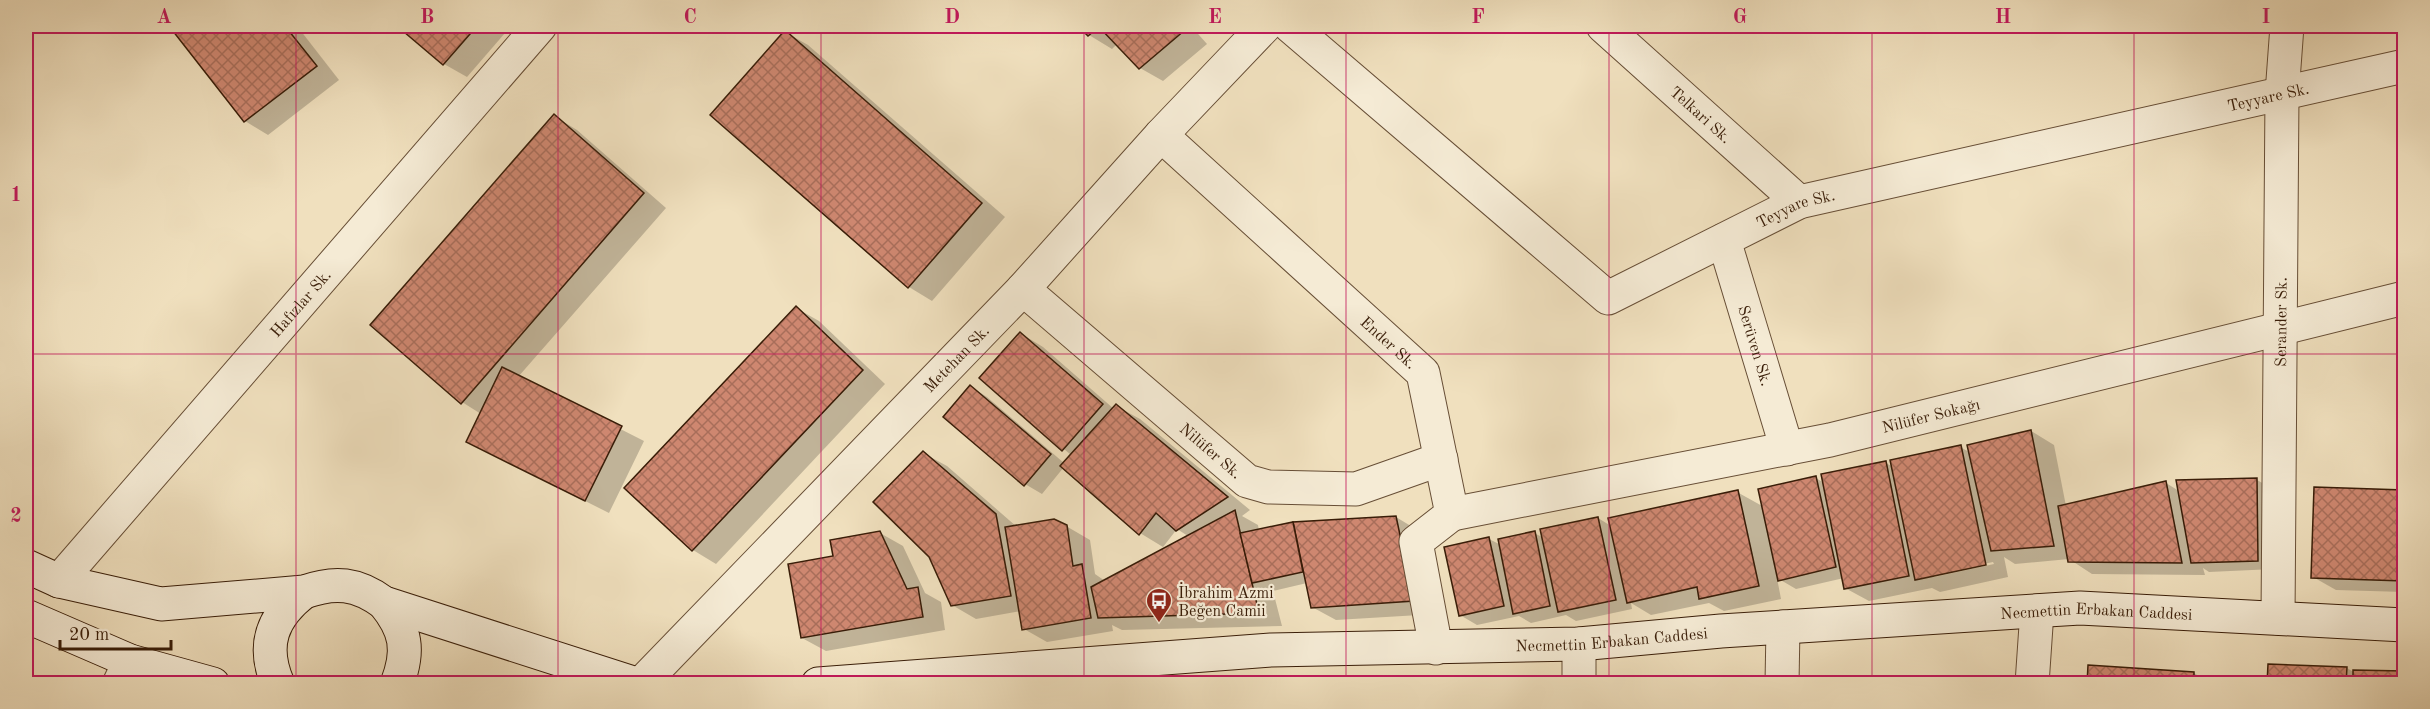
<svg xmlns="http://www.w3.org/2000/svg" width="2430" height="709" font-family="'Old Standard TT',serif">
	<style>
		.shadow { fill: #0003; fill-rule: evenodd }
		.building { fill: url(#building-cross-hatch); stroke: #391d08; stroke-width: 1.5 }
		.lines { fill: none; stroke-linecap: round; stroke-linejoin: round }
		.minor-casing { stroke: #674e36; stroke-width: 35 }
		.secondary-casing { stroke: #391d08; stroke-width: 35 }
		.minor { stroke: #f5ebd5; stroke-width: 33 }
		.secondary { stroke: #f5ebd5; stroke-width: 33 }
		.grid { fill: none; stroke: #c2185b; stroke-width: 1.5; stroke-opacity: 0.55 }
		.labels { text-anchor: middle; stroke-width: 4.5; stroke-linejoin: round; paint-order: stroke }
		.street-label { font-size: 16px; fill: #391d08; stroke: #f5ebd5 }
		.poi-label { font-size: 16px; fill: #391d08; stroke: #f5ebd5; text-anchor: start }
		.neatline { fill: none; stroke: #c2185b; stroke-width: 2 }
		.grid-label { font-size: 20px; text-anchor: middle; font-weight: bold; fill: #c2185b }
	</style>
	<defs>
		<pattern id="building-cross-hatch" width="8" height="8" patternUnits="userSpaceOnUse" patternTransform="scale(1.5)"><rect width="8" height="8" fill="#ce8770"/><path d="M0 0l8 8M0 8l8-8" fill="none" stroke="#a86e5a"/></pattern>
	</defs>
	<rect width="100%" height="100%" fill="#f0e0be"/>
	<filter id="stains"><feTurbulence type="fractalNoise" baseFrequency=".00333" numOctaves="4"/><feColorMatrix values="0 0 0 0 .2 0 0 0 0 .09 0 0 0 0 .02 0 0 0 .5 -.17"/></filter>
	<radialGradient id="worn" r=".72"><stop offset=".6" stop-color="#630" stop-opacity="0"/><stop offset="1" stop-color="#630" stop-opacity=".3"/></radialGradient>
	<g class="shadow">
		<path d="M171,26H297L339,80L268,135L245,121Z"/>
		<path d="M400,26H511L467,77L444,64Z"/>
		<path d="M1080,26H1191L1207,44L1163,81L1140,68L1117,44L1112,49L1089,35Z"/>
		<path d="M785,32L808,45L1005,217L932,301L909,287L712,115Z"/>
		<path d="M554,116L577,130L666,208L518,377L644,441L609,513L468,442L481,414L462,402Z"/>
		<path d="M796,308L819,321L885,384L716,564L693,550L627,488Z"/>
		<path d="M1020,333L1043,347L1114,409L1116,406L1140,419L1250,510L1242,516L1258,525L1259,531L1293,524L1396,517L1419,531L1436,614L1336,620L1312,607L1307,583L1273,591L1282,626L1122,630L1112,625L1113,631L1047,642L1024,629L1021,611L976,619L952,605L923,453L947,466L1017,527L1066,526L1090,540L1095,574L1105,581L1188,536L1177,529L1163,547L1140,533L1064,467L1042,494L1025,484L971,387L987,397L1064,463L1071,455L981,378Z"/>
		<path d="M2031,431L2054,445L2066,506L2166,483L2179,491L2257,480L2273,489L2274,569L2209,572L2203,568L2205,575L2092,574L2069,559L2015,564L2004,557L2008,577L1940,592L1932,588L1869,601L1845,588L1844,578L1796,589L1777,578L1781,599L1724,611L1709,603L1651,615L1631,603L1632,609L1576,621L1566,615L1531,623L1519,616L1477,625L1460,615L1489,539L1501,545L1534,533L1544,538L1598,518L1611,526L1737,492L1764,507L1816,478L1824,483L1886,463L1893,467L1960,447L1971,453ZM1993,562L1994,564L1934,577V574Z"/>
		<path d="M2316,488L2404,491V592L2336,590L2313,577Z"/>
		<path d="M880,533L903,546L925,593L941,602L945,630L826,651L802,638L834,558Z"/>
		<path d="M2347,668L2355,673H2404V684H2269Z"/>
		<path d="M2194,673L2210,684H2088Z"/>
	</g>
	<g class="building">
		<path d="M169,26H285L317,66L244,122Z"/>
		<path d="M397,26H477L443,65Z"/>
		<path d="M1078,26H1181L1185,30L1139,69L1099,27L1088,36Z"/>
		<path d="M785,30L982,203L908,288L710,115Z"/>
		<path d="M554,114L644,193L461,404L370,325Z"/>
		<path d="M796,306L863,370L692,551L624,488Z"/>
		<path d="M1020,332L1103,404L1062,451L979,378Z"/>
		<path d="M502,367L622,426L585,501L466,442Z"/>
		<path d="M970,385L1051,454L1024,486L943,417Z"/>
		<path d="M1116,404L1228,497L1176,531L1156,513L1139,535L1060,466Z"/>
		<path d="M2031,430L2054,546L1991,551L1967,445Z"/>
		<path d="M1961,445L1986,565L1915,580L1890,460Z"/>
		<path d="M923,451L996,514L1011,596L951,606L929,557L873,502Z"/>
		<path d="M1886,461L1909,576L1844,589L1821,474Z"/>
		<path d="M1816,476L1836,567L1778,581L1758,489Z"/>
		<path d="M2257,478L2258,561L2191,563L2176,480Z"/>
		<path d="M2166,481L2182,563L2068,562L2058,506Z"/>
		<path d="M2314,487L2404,490V581L2311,578Z"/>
		<path d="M1738,490L1759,586L1699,599L1697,587L1627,603L1608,518Z"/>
		<path d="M1235,510L1259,613L1098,618L1091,587Z"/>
		<path d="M1396,516L1414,601L1311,608L1293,522Z"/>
		<path d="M1598,517L1616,600L1558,612L1540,529Z"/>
		<path d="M1054,519L1067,525L1073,566L1082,564L1091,618L1022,630L1005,527Z"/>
		<path d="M1293,522L1303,572L1252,583L1240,533Z"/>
		<path d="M880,531L907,589L918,587L923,617L801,638L788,564L833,556L830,540Z"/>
		<path d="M1535,531L1550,606L1513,614L1498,539Z"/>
		<path d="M1489,537L1504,606L1459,616L1444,547Z"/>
		<path d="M2268,664L2347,667L2346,684H2267Z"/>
		<path d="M2088,665L2194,672V684H2087Z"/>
		<path d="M2353,670L2404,671V684H2353Z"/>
	</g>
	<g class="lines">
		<defs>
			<g id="minor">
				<path id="s1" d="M1290,26L1608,298L1799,202L2404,66"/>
				<path id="s2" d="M1603,26L1799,202"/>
				<path id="s3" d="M1161,135L1423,373L1452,514L1416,542L1436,648"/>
				<path id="s4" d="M1724,240L1787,449"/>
				<path id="s5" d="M1023,289L1247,481L1268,487L1356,489L1441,459"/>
				<path id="s6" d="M1452,514L1830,440L2404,298"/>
				<path id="s7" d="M59,581L540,26"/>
				<path id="s8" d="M2278,618L2282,94L2287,26"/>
				<path d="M119,684L130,661"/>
				<path id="s9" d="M641,684L1023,289L1161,135L1265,26"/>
				<path d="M1579,684V644"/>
				<path d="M1782,684L1783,627"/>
				<path d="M2032,684L2037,611"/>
			</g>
			<g id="secondary">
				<path d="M26,566L59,581L161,604L304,592C335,581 357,583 384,603L636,684"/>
				<path d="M384,603C406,630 410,650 397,684"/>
				<path d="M26,616L130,661L213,684"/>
				<path d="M278,684C261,645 272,617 304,592"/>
				<path id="s10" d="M818,684L1271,650L1579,644L1721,631L2080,608L2404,625"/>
			</g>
		</defs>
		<use href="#minor" class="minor-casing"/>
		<use href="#secondary" class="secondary-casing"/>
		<use href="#minor" class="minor"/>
		<use href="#secondary" class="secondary"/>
	</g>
	<path class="grid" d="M296,26V684M558,26V684M821,26V684M1084,26V684M1346,26V684M1609,26V684M1872,26V684M2134,26V684M26,354H2404"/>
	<defs>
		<symbol id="bus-pin" viewBox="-11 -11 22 30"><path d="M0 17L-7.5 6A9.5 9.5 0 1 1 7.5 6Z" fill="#8f2418" stroke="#f5ebd5"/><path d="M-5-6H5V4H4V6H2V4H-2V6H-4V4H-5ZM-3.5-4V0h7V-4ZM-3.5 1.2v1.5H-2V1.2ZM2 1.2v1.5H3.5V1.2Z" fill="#fff"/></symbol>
	</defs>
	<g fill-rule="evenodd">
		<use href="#bus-pin" x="1144" y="586" width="30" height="40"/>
	</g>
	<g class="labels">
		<g class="street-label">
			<text dy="6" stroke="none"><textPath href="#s1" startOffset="1113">Teyyare Sk.</textPath></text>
			<text dy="6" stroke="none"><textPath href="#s2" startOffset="132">Telkari Sk.</textPath></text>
			<text dy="6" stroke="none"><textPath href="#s1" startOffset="627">Teyyare Sk.</textPath></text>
			<text dy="6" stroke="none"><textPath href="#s7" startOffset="368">Hafızlar Sk.</textPath></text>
			<text dy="6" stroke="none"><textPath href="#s8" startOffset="296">Serander Sk.</textPath></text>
			<text dy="6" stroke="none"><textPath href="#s3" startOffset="308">Ender Sk.</textPath></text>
			<text dy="6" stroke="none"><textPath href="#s4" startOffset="110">Serüven Sk.</textPath></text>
			<text dy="6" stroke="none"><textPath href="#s9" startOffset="453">Metehan Sk.</textPath></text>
			<text dy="6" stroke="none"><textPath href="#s6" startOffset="489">Nilüfer Sokağı</textPath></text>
			<text dy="6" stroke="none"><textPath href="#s5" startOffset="248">Nilüfer Sk.</textPath></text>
			<text dy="6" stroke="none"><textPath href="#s10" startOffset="1281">Necmettin Erbakan Caddesi</textPath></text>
			<text dy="6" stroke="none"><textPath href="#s10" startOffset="795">Necmettin Erbakan Caddesi</textPath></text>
		</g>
		<g class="poi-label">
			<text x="1178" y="598">İbrahim Azmi<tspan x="1178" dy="18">Beğen Camii</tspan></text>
		</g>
	</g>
	<rect width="2430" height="709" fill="none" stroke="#f0e0be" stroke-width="66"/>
	<path d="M60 640v9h111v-9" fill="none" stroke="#391d08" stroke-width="3"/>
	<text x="69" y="640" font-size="18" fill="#391d08" stroke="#f5ebd5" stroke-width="4.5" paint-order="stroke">20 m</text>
	<rect x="33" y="33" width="2364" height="643" class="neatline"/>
	<g class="grid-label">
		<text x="164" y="23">A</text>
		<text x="427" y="23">B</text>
		<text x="690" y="23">C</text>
		<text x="952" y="23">D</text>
		<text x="1215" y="23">E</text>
		<text x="1478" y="23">F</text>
		<text x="1740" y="23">G</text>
		<text x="2003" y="23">H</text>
		<text x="2266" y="23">I</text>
		<text x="16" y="201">1</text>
		<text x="16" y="522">2</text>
	</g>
	<rect width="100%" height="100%" filter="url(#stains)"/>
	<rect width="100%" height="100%" fill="url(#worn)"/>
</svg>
